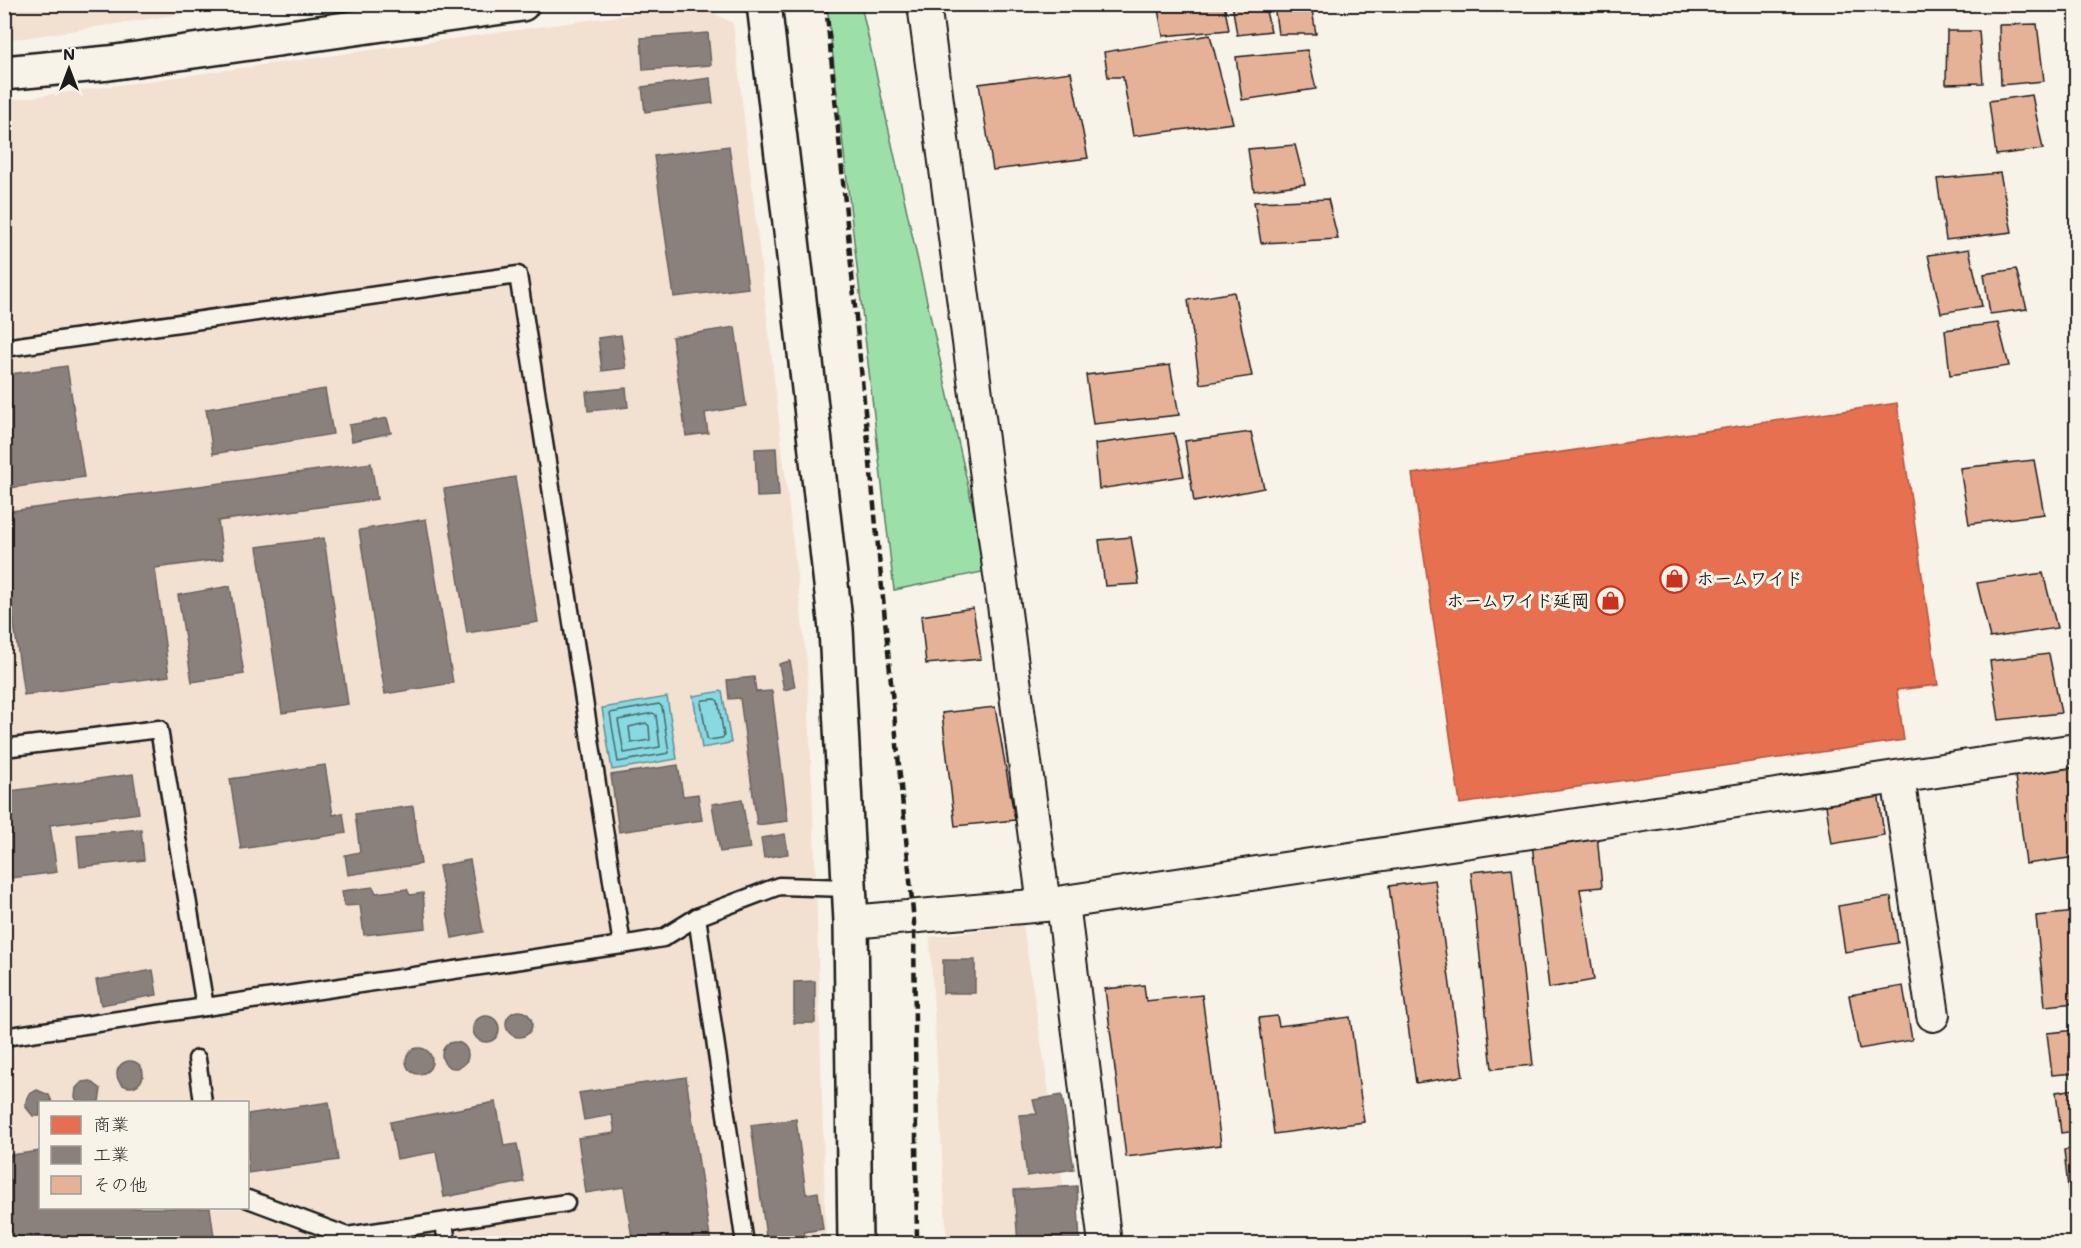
<svg xmlns="http://www.w3.org/2000/svg" width="2081" height="1248" font-family="Mali,'Klee One',sans-serif">
	<style>
		.built { fill: #f2e0d0; fill-rule: evenodd }
		.green { fill: #9ddfa9; stroke: #5c7e62; stroke-width: 1.5 }
		.water { fill: #88d9e1; stroke: #5d8d92; stroke-width: 1.5 }
		.shops { fill: #e76f51; stroke: #aa5641; stroke-width: 1.5 }
		.industry { fill: #8a817c; stroke: #69635f; stroke-width: 1.5 }
		.lines { fill: none; stroke-linecap: round; stroke-linejoin: round }
		.shore { stroke: #47686b; stroke-width: 1.5 }
		.building { fill: #e5b298; stroke: #1c1c1c; stroke-width: 1.5 }
		.lane-casing { stroke: #1c1c1c; stroke-width: 21 }
		.street-casing { stroke: #1c1c1c; stroke-width: 36 }
		.secondary-casing { stroke: #1c1c1c; stroke-width: 38 }
		.lane { stroke: #f7f3e8; stroke-width: 16 }
		.street { stroke: #f7f3e8; stroke-width: 32 }
		.secondary { stroke: #f7f3e8; stroke-width: 33 }
		.rail { stroke: #1c1c1c; stroke-width: 4.5; stroke-dasharray: 9 4.5; stroke-linecap: butt }
		.labels { text-anchor: middle; stroke-width: 6; stroke-linejoin: round; paint-order: stroke }
		.poi-label { font-size: 18px; font-weight: bold; fill: #1c1c1c; stroke: #f7f3e8; text-anchor: start }
	</style>
	<rect width="100%" height="100%" fill="#f7f3e8"/>
	<filter id="ink" filterUnits="userSpaceOnUse"><feTurbulence type="fractalNoise" baseFrequency=".0167" numOctaves="2"/><feDisplacementMap in="SourceGraphic" scale="12" xChannelSelector="R" yChannelSelector="G"/><feConvolveMatrix kernelMatrix="1 2 1 2 8 2 1 2 1" color-interpolation-filters="sRGB"/></filter>
	<g filter="url(#ink)">
		<g class="built">
			<path d="M5,4H240V5L24,38L5,39Z"/>
			<path d="M697,5L733,23L807,664L816,884L826,1243H5L4,101ZM40,1102H248V1208H40Z"/>
			<path d="M1023,925L1072,1243H947L930,937Z"/>
		</g>
		<path class="green" d="M827,5H861L987,571L894,590Z"/>
		<g class="water">
			<path d="M722,691L731,743L702,748L693,696Z"/>
			<path d="M667,697L677,759L612,770L602,708Z"/>
		</g>
		<path class="shops" d="M1897,403L1938,685L1897,690L1904,740L1460,804L1412,474Z"/>
		<g class="industry">
			<path d="M708,33L711,65L643,70L641,38Z"/>
			<path d="M710,78L713,103L645,112L642,87Z"/>
			<path d="M729,146L748,288L674,297L654,156Z"/>
			<path d="M735,327L746,406L705,413L708,433L686,436L672,337Z"/>
			<path d="M621,335L626,368L602,371L598,338Z"/>
			<path d="M67,366L84,477L4,489V375Z"/>
			<path d="M626,388L628,407L588,411L586,392Z"/>
			<path d="M325,389L333,434L213,454L206,409Z"/>
			<path d="M387,418L391,433L352,441L349,425Z"/>
			<path d="M776,448L779,496L757,497L755,449Z"/>
			<path d="M371,463L377,499L218,521L223,559L155,568L169,676L24,695L4,553V512Z"/>
			<path d="M515,477L538,622L467,633L444,489Z"/>
			<path d="M426,519L453,683L385,694L359,530Z"/>
			<path d="M324,538L348,704L282,713L257,547Z"/>
			<path d="M230,586L244,674L192,682L178,595Z"/>
			<path d="M790,661L795,687L784,690L779,664Z"/>
			<path d="M754,677L756,692L772,691L788,821L757,825L740,698L729,699L727,680Z"/>
			<path d="M325,765L333,815L343,813L346,833L241,849L230,779Z"/>
			<path d="M678,765L683,796L698,794L702,820L619,832L611,775Z"/>
			<path d="M133,774L139,813L50,825L57,872L4,879V792Z"/>
			<path d="M742,799L750,848L720,852L712,804Z"/>
			<path d="M413,806L421,864L348,875L345,855L360,852L355,814Z"/>
			<path d="M141,829L144,860L80,867L77,835Z"/>
			<path d="M785,834L788,854L764,858L761,838Z"/>
			<path d="M470,860L483,932L452,938L439,866Z"/>
			<path d="M373,887L376,893L407,889L410,895L423,893L426,928L364,935L360,905L344,906L342,891Z"/>
			<rect x="943" y="960" width="32" height="33"/>
			<path d="M153,970L157,995L101,1005L96,980Z"/>
			<path d="M815,981V1023H794V982Z"/>
			<circle cx="519" cy="1024" r="13"/>
			<circle cx="486" cy="1029" r="13"/>
			<circle cx="455" cy="1055" r="13"/>
			<circle cx="419" cy="1061" r="13"/>
			<circle cx="130" cy="1074" r="13"/>
			<path d="M686,1077L711,1244H633L624,1187L586,1193L578,1138L615,1133L612,1115L584,1120L579,1093Z"/>
			<path d="M91,1081L101,1089L99,1102H78L75,1097L76,1088L82,1082Z"/>
			<path d="M37,1090L49,1095L52,1102H40V1116H33L25,1106L29,1094Z"/>
			<path d="M1062,1095L1074,1169L1027,1176L1019,1115L1037,1114L1033,1100Z"/>
			<path d="M329,1102L338,1160L248,1173V1114Z"/>
			<path d="M496,1102L504,1146L517,1144L524,1182L444,1197L436,1152L397,1159L390,1122Z"/>
			<path d="M796,1119L806,1194L818,1192L823,1229L804,1232L805,1244H767L751,1125Z"/>
			<path d="M40,1151V1208H210L215,1244H4V1156Z"/>
			<path d="M1077,1186L1080,1244H1018L1014,1190Z"/>
		</g>
		<g class="lines">
			<g class="shore">
				<path d="M715,699L718,701L724,736L722,738L709,740L707,738L701,703L703,700Z"/>
				<path d="M659,704L662,707L669,753L618,762L610,713Z"/>
				<path d="M653,713L656,715L660,747L624,753L618,720Z"/>
				<path d="M646,723L649,726L650,740L631,743L629,727Z"/>
			</g>
		</g>
		<g class="building">
			<path d="M1157,4H1224L1229,30L1163,36Z"/>
			<path d="M1232,4H1264L1271,31L1237,35Z"/>
			<path d="M1274,4H1311L1316,34H1278Z"/>
			<path d="M2037,24L2044,81L2001,85L1999,25Z"/>
			<path d="M1947,31H1979L1983,83L1946,84Z"/>
			<path d="M1210,35L1233,123L1133,136L1123,77H1108L1104,52Z"/>
			<path d="M1307,50L1316,89L1242,100L1236,57Z"/>
			<path d="M1071,72L1088,158L993,170L979,84Z"/>
			<path d="M2032,95L2043,149L1996,155L1989,101Z"/>
			<path d="M1295,145L1305,184L1254,191L1248,149Z"/>
			<path d="M2000,173L2012,232L1946,240L1937,179Z"/>
			<path d="M1328,199L1338,239L1261,243L1254,202Z"/>
			<path d="M1969,249L1982,306L1941,313L1928,255Z"/>
			<path d="M2016,269L2027,309L1990,314L1984,274Z"/>
			<path d="M1234,292L1252,376L1200,384L1188,300Z"/>
			<path d="M1998,323L2009,366L1950,375L1945,330Z"/>
			<path d="M1170,365L1179,415L1093,424L1086,375Z"/>
			<path d="M1251,432L1264,488L1194,502L1185,441Z"/>
			<path d="M1174,433L1184,476L1099,489L1095,444Z"/>
			<path d="M2034,460L2044,514L1969,524L1960,468Z"/>
			<path d="M2070,516H2076V558Z"/>
			<path d="M1131,537L1139,584L1105,586L1099,540Z"/>
			<path d="M2043,573L2057,628L1990,638L1977,583Z"/>
			<path d="M973,608L981,659L926,664L921,616Z"/>
			<path d="M2049,654L2061,713L1999,720L1990,661Z"/>
			<path d="M995,707L1015,820L955,826L942,713Z"/>
			<path d="M2075,761L2076,857L2026,864L2014,768Z"/>
			<path d="M1878,791L1884,835L1832,844L1825,799Z"/>
			<path d="M1597,835L1602,887L1580,889L1594,980L1549,988L1532,844Z"/>
			<path d="M1512,868L1533,1065L1492,1069L1471,872Z"/>
			<path d="M1435,880L1463,1076L1416,1083L1389,886Z"/>
			<path d="M1891,897L1898,943L1845,952L1838,906Z"/>
			<path d="M2076,912V1003L2045,1006L2036,916Z"/>
			<path d="M1144,985L1146,1001L1202,995L1221,1145L1126,1157L1105,989Z"/>
			<path d="M1903,986L1912,1040L1859,1049L1849,995Z"/>
			<path d="M1277,1016L1279,1026L1350,1017L1364,1122L1274,1134L1259,1018Z"/>
			<path d="M2076,1030V1073L2052,1075L2047,1033Z"/>
			<path d="M2076,1089V1131L2061,1133L2056,1092Z"/>
			<path d="M2076,1148V1196L2069,1197L2064,1150Z"/>
			<path d="M2073,1215H2076V1243Z"/>
		</g>
		<g class="lines">
			<defs>
				<g id="lane">
					<path d="M4,348L518,275L622,945"/>
					<path d="M4,748L159,729L205,1007"/>
					<path d="M697,917L745,1244"/>
					<path d="M4,1037L622,945L663,938L697,917L779,886L849,888"/>
					<path d="M197,1059L203,1102"/>
					<path d="M248,1199L347,1236L566,1203"/>
					<path d="M444,1222L447,1244"/>
				</g>
				<g id="street">
					<path d="M924,4L1044,905"/>
					<path d="M1898,777L1933,1015"/>
					<path d="M1063,903L1105,1244"/>
					<path d="M851,922L1044,905L2076,750"/>
				</g>
				<g id="secondary">
					<path d="M764,4L797,282L836,629L851,922L855,1244"/>
					<path d="M4,73L109,63L522,4"/>
				</g>
			</defs>
			<use href="#lane" class="lane-casing"/>
			<use href="#street" class="street-casing"/>
			<use href="#secondary" class="secondary-casing"/>
			<use href="#lane" class="lane"/>
			<use href="#street" class="street"/>
			<use href="#secondary" class="secondary"/>
			<path class="rail" d="M826,4L914,922L917,1244"/>
		</g>
	</g>
	<defs>
		<symbol id="shop-ring" viewBox="-11 -11 22 22"><circle r="9.5" fill="#f7f3e8" stroke="#c8321e" stroke-width="1.5"/><path d="M-5-2.5h2.3a2.7 3.5 0 0 1 5.4 0H5L5.5 6h-11ZM-1.5-2.5h3a1.5 2.3 0 0 0-3 0Z" fill="#c8321e"/></symbol>
	</defs>
	<g fill-rule="evenodd">
		<use href="#shop-ring" x="1658" y="562" width="33" height="33"/>
		<use href="#shop-ring" x="1594" y="584" width="33" height="33"/>
	</g>
	<g class="labels">
		<g class="poi-label">
			<text x="1696" y="585">ホームワイド</text>
			<text x="1589" y="607" text-anchor="end">ホームワイド延岡</text>
		</g>
	</g>
	<rect width="2081" height="1248" fill="none" stroke="#f7f3e8" stroke-width="24"/>
	<rect x="12" y="12" width="2057" height="1224" fill="none" stroke="#1c1c1c" stroke-width="2" filter="url(#ink)"/>
	<rect x="39" y="1101" width="210" height="108" fill="#f7f3e8" stroke="#9f9d96" stroke-width="1.5"/>
	<rect x="51" y="1116" width="30" height="18" fill="#e76f51" stroke="#9f9d96" stroke-width="1.5"/>
	<text x="93" y="1131" font-size="18" fill="#1c1c1c">商業</text>
	<rect x="51" y="1146" width="30" height="18" fill="#8a817c" stroke="#9f9d96" stroke-width="1.5"/>
	<text x="93" y="1161" font-size="18" fill="#1c1c1c">工業</text>
	<rect x="51" y="1176" width="30" height="18" fill="#e5b298" stroke="#9f9d96" stroke-width="1.5"/>
	<text x="93" y="1191" font-size="18" fill="#1c1c1c">その他</text>
	<g transform="translate(69 69)" stroke="#f7f3e8" stroke-width="4.5" paint-order="stroke">
	<path d="M0-4.5L10 22L0 15L-10 22Z" fill="#1c1c1c"/>
	<text y="-9" font-size="16" font-weight="bold" text-anchor="middle" fill="#1c1c1c">N</text>
	</g>
</svg>
